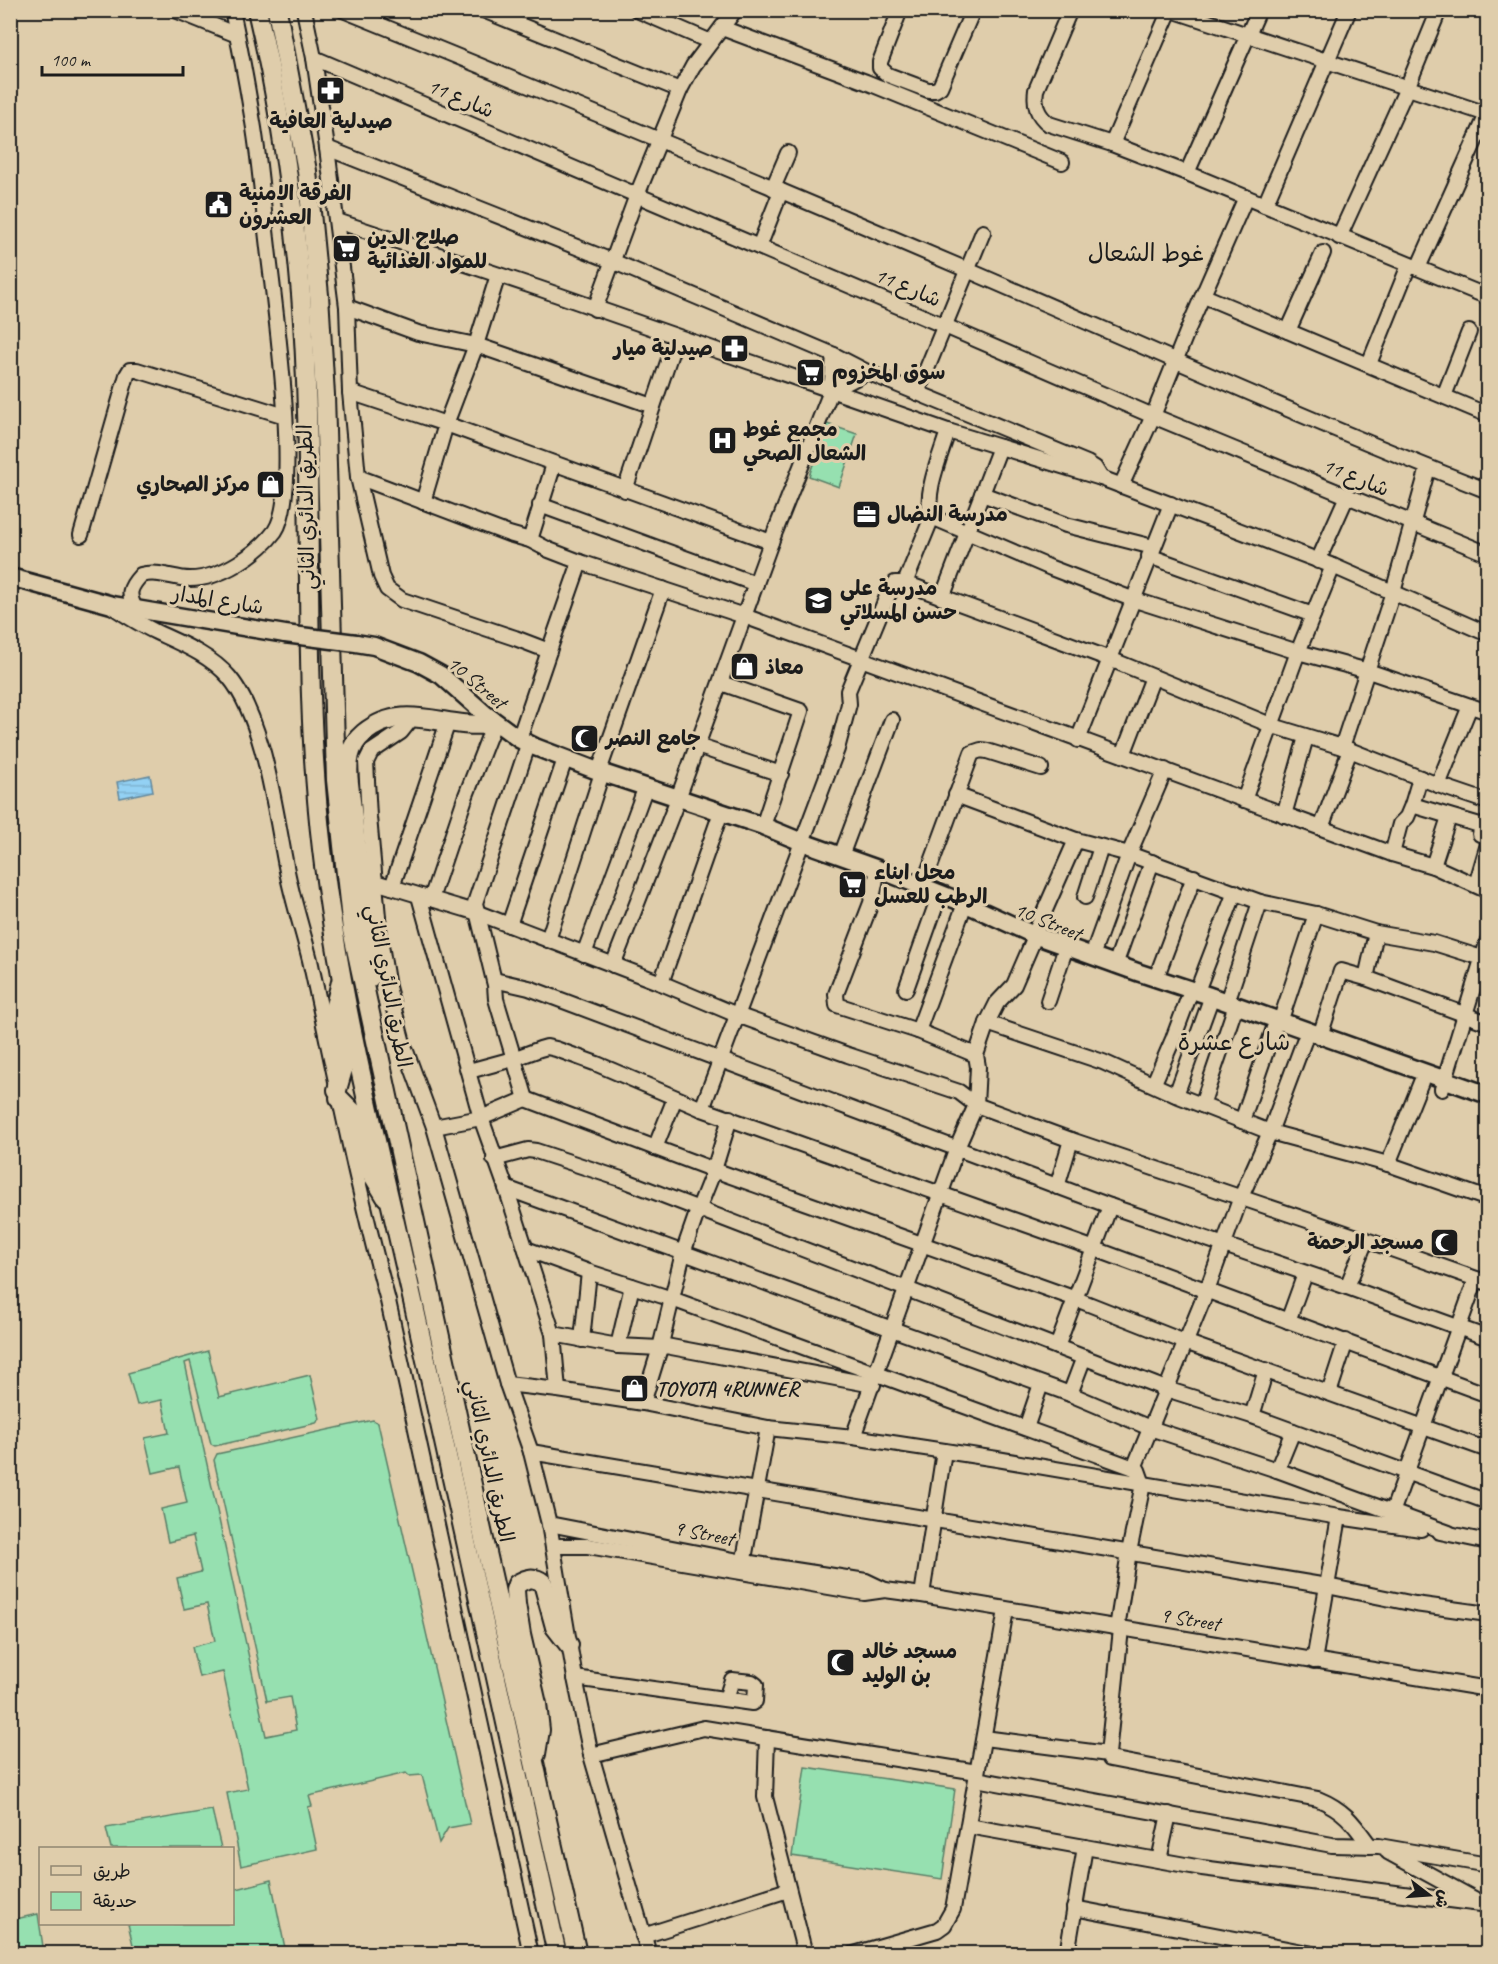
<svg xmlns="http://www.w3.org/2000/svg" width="1498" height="1964" font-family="Caveat,'Playpen Sans Arabic',sans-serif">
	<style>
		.green { fill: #96e0b0; stroke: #597e66; stroke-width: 1.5 }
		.water { fill: url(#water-rules); stroke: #63899e; stroke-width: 1.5 }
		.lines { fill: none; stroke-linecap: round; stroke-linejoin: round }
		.minor-casing { stroke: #1c1c1c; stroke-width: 18 }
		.major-casing { stroke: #1c1c1c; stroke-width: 21 }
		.highway-casing { stroke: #1c1c1c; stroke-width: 22 }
		.minor { stroke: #dfcdab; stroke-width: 14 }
		.major { stroke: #dfcdab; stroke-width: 16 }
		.highway { stroke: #dfcdab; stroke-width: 18 }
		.major-bridge-casing { stroke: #1c1c1c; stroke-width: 21; stroke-linecap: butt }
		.major-bridge { stroke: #dfcdab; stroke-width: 16 }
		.labels { text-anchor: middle; stroke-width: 6; stroke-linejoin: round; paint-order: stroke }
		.street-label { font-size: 21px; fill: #1c1c1c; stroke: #dfcdab }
		.poi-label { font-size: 21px; font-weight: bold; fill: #1c1c1c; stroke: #dfcdab; text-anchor: start }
		.quarter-label { font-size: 24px; fill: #1c1c1c; stroke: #dfcdab }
	</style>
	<defs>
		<pattern id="water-rules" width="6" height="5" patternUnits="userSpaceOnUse" patternTransform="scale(1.5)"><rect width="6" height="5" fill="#93d1f4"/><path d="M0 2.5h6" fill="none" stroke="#7eb3d1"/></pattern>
	</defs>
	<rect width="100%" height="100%" fill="#dfcdab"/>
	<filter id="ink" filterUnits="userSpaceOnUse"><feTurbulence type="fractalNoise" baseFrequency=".0167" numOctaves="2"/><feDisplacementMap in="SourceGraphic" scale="12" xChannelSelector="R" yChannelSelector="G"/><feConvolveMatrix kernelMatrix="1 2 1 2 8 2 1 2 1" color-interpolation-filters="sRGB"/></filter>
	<g filter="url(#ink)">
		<g class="green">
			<path d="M827,424L857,434L839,487L809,476Z"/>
			<path d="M208,1351L219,1397L310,1375L320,1419L316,1423L215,1446L211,1444L190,1361L185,1363L266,1736L296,1730L290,1697L267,1701L214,1460L217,1454L373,1420L378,1423L470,1824L448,1828L439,1843L422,1775L409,1776L406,1773L309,1796L312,1806L308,1807L317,1849L241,1866L227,1793L248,1789L223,1672L199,1677L192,1647L215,1641L207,1604L184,1609L177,1578L201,1572L193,1536L168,1542L161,1509L187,1503L179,1467L153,1473L145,1438L169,1433L162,1400L137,1405L128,1373Z"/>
			<path d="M805,1767L955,1789L942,1879L792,1856Z"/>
			<path d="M212,1810L221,1848H111L106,1828Z"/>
			<path d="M271,1880L286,1953H135L128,1924H232L233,1890Z"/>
			<path d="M38,1914L44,1953H11V1920Z"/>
		</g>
		<path class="water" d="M150,775L153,791L120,798L117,782Z"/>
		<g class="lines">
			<defs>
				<g id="minor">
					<path d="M175,10L237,35"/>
					<path d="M304,10L314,58L327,148L347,307L350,392L358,477L381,576L387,589L402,600L515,638L549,651L519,739"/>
					<path d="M343,10C551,94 759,181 965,269C1139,344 1311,422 1488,491"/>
					<path d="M483,10L680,90"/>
					<path d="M637,10L711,42"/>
					<path d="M900,10L880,62V68L888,75L928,90H935L940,87L973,10"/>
					<path d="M1070,10L1036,90C1034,105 1037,115 1049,124L1112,144L1187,173L1488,297"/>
					<path d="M1172,10L1487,114"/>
					<path d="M722,28L866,82L1062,162"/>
					<path d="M314,58L945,326L1153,416L1488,554"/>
					<path d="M1112,144L1170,10"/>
					<path d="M327,148L612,261L834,355L867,372L1087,463L1095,468L1101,478"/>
					<path d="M1187,173L1259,10"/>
					<path d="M773,188L788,153"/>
					<path d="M1265,205L1349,10"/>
					<path d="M337,221L538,288L948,431L1101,478L1333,566L1481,631"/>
					<path d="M1339,237L1407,88L1439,10"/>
					<path d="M759,247L781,191"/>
					<path d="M1418,268L1488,112"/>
					<path d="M1204,296L1488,415"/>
					<path d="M347,307L418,333L476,345L653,406"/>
					<path d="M595,309L637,195L680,90L693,66L735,10"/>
					<path d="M1288,331L1323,253"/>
					<path d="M1369,364L1409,265"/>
					<path d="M831,391L867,372"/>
					<path d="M350,392L446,424L771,542"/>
					<path d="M917,393L983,232"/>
					<path d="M1444,396L1469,332"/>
					<path d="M358,477L509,534L530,540L549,550L580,562L744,616L1392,854L1433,866L1488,891"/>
					<path d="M1121,486L1153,416L1189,327L1246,197"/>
					<path d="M625,490L676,338"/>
					<path d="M982,494L1066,525L1153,547"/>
					<path d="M423,502L446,424L476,345L498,275"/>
					<path d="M540,505L756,584"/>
					<path d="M932,517L1051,568L1132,599L1298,652L1368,671L1488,712"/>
					<path d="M81,535L127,375L130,370H137L285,416"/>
					<path d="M530,540L554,464"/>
					<path d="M1149,556L1313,615"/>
					<path d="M1318,561L1347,496"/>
					<path d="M905,583L932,517C923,494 941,455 948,431"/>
					<path d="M942,598L1000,447"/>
					<path d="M113,607C127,616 141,625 156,632C182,644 210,655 229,677C266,721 276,820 288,876C294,904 303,932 310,960C335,1074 357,1188 388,1301L531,1954"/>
					<path d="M136,610C127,594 129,588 141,575C158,570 174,579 190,579C220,579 258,554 275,531C302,491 274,302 268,248C263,206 260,163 253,122C247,85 240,47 232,10"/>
					<path d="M549,651L580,562"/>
					<path d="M721,683L801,711L763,826"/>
					<path d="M413,717L401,732L371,752L366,762L369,817L380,939L388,987L403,1043L434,1127L507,1384L531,1452"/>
					<path d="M1078,740L1171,504"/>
					<path d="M697,746L781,774"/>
					<path d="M1342,747L1393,592L1428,468"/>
					<path d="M1123,755L1153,677"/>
					<path d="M599,771L663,589"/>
					<path d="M1438,785L1470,706"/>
					<path d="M956,795L1076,840L1129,854L1260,902L1316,914L1376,933L1434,943L1488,960"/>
					<path d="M1244,800L1298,652L1333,566"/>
					<path d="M1412,805L1483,826L1480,834L1488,837"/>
					<path d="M1284,815L1306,737"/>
					<path d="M1321,828L1350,750"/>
					<path d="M1392,854L1400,824L1407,817L1412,805L1420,778"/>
					<path d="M841,856L892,720"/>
					<path d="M1433,866L1449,817"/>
					<path d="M878,869L871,903L836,994L837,1005L918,1031L976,1055"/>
					<path d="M375,882L478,913L661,983L737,1015L848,1055L959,1092L976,1105L1071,1140L1366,1240L1488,1283"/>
					<path d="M1476,885L1488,844"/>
					<path d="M923,886L972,753L981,750L987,751L1041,768"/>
					<path d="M392,887L448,722"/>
					<path d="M419,896L481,1118L506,1188L553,1334L558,1390"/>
					<path d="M1085,897L1101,847"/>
					<path d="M431,899L465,798L493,726"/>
					<path d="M509,925L564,762"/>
					<path d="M1376,933L1366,978L1488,1023"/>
					<path d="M1034,935L1076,840"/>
					<path d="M548,940L601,776"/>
					<path d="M584,954L645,789"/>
					<path d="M1092,956L1129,854L1165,770"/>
					<path d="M613,965L677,801L771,542L831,391L834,355"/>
					<path d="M1115,965L1152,862"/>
					<path d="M1156,978L1194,877"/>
					<path d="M494,980L529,988L1110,1206L1347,1287L1488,1338"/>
					<path d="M661,983L720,815"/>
					<path d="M906,989L938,899"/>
					<path d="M1197,991L1235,892"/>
					<path d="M1048,1001L1064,953"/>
					<path d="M1227,1002L1260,902"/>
					<path d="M1280,1022L1316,914"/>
					<path d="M987,1023L1103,1062L1176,1095L1270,1132L1388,1164L1488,1199"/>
					<path d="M918,1031L963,909"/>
					<path d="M1320,1036L1341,971L1366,978"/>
					<path d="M469,1071L513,1059L540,1049L547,1047L556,1049L597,1064L702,1109L1095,1249L1488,1395"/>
					<path d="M1154,1083L1173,1039L1188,999"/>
					<path d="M1442,1089L1488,940"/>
					<path d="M1176,1095L1212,996"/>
					<path d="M526,1099L496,999L495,985L475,903L527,748"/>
					<path d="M1202,1105L1236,1005"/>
					<path d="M702,1109L837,749L849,704L848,691L886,599L895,583H905L1110,659L1273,726L1342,747L1438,785L1488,802"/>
					<path d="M1242,1121L1274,1028"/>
					<path d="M434,1127L481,1118L526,1099L714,1170L1076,1299L1185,1342L1488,1450"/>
					<path d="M655,1148L675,1098"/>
					<path d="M494,1159L528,1150L536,1151L621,1179L1166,1389L1252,1416L1488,1502"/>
					<path d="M1388,1164L1421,1082"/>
					<path d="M1057,1187L1071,1140"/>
					<path d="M506,1188L1070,1394L1150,1428L1277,1470L1449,1533"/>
					<path d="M526,1249L589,1272L672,1299L1134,1468L1138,1470L1143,1484L1129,1552L1117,1628"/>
					<path d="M1347,1287L1366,1240"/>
					<path d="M1288,1321L1305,1274"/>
					<path d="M553,1334L618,1346L660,1348L666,1346L873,1385"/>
					<path d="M582,1340L589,1272"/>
					<path d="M618,1346L632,1286"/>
					<path d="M1057,1347L1110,1206"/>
					<path d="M507,1384L558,1390L643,1403L768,1428L853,1437L997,1459L1339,1517L1421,1529"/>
					<path d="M1329,1393L1346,1341"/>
					<path d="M1070,1394L1084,1357"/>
					<path d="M643,1403L660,1348L683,1253L698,1210L714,1170L730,1118"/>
					<path d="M1252,1416L1266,1370"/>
					<path d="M1026,1428L1041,1384"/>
					<path d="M853,1437L957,1148L976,1105L978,1067L976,1055L987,1023L997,1003L1014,985L1033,941"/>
					<path d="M1134,1468L1207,1290L1241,1197L1270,1132L1304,1041"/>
					<path d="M1277,1470L1293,1431"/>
					<path d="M1392,1513L1476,1279"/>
					<path d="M549,1524L744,1562L866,1581L885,1590"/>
					<path d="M1440,1532L1488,1542"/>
					<path d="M553,1546H588L864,1593L885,1590L922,1595L1488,1689"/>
					<path d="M742,1570L768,1428"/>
					<path d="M922,1595L944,1451"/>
					<path d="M1314,1661L1339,1517"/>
					<path d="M575,1678L752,1703L755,1701L756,1685L752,1682L732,1680L726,1699"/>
					<path d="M767,1738L765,1797L805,1954"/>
					<path d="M984,1738L1108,1754L1110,1759L1318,1799C1345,1810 1354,1824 1370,1846"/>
					<path d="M1108,1754L1121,1629"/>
					<path d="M591,1755L704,1728L977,1772"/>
					<path d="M976,1779L1332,1845L1379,1846L1488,1865"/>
					<path d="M968,1826L1202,1868L1481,1904"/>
					<path d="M1388,1852L1474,1899"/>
					<path d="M1159,1860L1169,1814"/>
					<path d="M1074,1908L1313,1954"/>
					<path d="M643,1936L788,1890"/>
					<path d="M649,1954L591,1755L575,1678L549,1524L531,1452L1327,1586L1415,1604L1488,1614"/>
					<path d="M854,1954L937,1930L944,1925L953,1909L1006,1610"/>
					<path d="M1067,1954L1085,1847"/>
				</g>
				<g id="major">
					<path d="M10,577L112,605L285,634"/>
					<path d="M356,643L374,646L419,663L441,675L485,714L519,739L535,747L603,773L763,826L802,842L878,869L964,903L1034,935L1140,973L1207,995L1488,1095"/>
				</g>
				<g id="highway">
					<path d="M257,10C279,103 293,199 301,294C316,479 300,665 322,849C340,1005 382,1161 416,1315C464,1528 509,1741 557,1954"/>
					<path d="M277,10L307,171L319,295L325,395L336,780L352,930L479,1517L577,1954"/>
					<path d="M371,977L349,783C347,764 348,746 364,733C405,700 445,730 489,724"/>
					<path d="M337,1090L343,1069L335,1006L341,982"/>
					<path d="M339,1098L356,1115L368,1167L386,1197"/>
					<path d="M536,1754L540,1730L537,1704L521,1635L516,1604L515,1590L517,1584C527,1578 534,1576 543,1583L555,1627L569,1645"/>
				</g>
			</defs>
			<use href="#minor" class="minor-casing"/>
			<use href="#major" class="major-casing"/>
			<use href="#highway" class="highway-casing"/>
			<use href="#minor" class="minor"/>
			<use href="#major" class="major"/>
			<use href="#highway" class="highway"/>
			<defs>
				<path id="major-bridge" d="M285,634L356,643"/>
			</defs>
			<use href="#major-bridge" class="major-bridge-casing"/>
			<use href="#major-bridge" class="major-bridge"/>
		</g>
	</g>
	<defs>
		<symbol id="pharmacy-square" viewBox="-11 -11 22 22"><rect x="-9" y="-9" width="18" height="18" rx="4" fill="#1c1c1c" stroke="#dfcdab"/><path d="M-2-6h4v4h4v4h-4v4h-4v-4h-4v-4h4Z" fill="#fff"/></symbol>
		<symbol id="civic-square" viewBox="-11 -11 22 22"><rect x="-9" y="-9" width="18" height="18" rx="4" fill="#1c1c1c" stroke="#dfcdab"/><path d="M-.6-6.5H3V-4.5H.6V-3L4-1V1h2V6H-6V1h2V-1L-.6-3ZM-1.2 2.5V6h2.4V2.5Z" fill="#fff"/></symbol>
		<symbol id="supermarket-square" viewBox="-11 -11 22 22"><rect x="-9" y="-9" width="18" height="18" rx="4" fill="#1c1c1c" stroke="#dfcdab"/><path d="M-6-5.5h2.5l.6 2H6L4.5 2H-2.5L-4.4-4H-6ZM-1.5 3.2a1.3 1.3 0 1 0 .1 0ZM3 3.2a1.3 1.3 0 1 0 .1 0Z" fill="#fff"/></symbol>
		<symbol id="hospital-square" viewBox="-11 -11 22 22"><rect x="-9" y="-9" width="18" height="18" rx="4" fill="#1c1c1c" stroke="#dfcdab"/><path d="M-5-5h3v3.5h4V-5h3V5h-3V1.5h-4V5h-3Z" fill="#fff"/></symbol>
		<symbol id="shop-square" viewBox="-11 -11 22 22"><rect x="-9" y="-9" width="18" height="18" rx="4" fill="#1c1c1c" stroke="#dfcdab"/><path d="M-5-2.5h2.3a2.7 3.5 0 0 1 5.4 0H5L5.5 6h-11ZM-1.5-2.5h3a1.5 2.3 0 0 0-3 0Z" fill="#fff"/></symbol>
		<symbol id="office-square" viewBox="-11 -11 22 22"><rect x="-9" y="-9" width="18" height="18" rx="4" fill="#1c1c1c" stroke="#dfcdab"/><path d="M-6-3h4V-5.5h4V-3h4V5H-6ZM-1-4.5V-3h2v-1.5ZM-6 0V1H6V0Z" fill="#fff"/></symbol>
		<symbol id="school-square" viewBox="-11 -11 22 22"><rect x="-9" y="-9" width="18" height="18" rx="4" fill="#1c1c1c" stroke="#dfcdab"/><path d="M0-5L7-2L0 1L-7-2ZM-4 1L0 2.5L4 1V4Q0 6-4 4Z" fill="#fff"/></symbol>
		<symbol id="mosque-square" viewBox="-11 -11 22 22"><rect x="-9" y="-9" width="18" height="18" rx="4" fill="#1c1c1c" stroke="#dfcdab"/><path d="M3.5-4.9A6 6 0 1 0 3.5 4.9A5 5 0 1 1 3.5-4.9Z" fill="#fff"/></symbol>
	</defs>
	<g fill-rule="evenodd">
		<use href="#pharmacy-square" x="314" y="74" width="33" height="33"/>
		<use href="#civic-square" x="202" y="188" width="33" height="33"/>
		<use href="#supermarket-square" x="330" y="232" width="33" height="33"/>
		<use href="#pharmacy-square" x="718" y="332" width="33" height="33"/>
		<use href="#supermarket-square" x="794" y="356" width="33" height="33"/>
		<use href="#hospital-square" x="706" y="424" width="33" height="33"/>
		<use href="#shop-square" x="254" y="468" width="33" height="33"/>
		<use href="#office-square" x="850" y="498" width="33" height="33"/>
		<use href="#school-square" x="802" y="584" width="33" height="33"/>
		<use href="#shop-square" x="728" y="650" width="33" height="33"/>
		<use href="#mosque-square" x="568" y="722" width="33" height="33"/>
		<use href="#supermarket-square" x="836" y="868" width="33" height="33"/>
		<use href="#mosque-square" x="1428" y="1226" width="33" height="33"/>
		<use href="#shop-square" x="618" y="1372" width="33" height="33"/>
		<use href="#mosque-square" x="824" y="1646" width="33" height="33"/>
	</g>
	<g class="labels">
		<g class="street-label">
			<text transform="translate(461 98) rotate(23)" y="7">شارع 11</text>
			<text transform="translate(908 287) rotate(23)" y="7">شارع 11</text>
			<text transform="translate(1356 477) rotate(22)" y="7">شارع 11</text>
			<text transform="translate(306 507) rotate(-91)" y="7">الطريق الدائري الثاني</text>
			<text transform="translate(218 600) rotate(9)" y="7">شارع المدار</text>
			<text transform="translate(477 682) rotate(40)" y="7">10 Street</text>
			<text transform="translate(1048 921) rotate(22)" y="7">10 Street</text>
			<text transform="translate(389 986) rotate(79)" y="7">الطريق الدائري الثاني</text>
			<text transform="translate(490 1461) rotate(78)" y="7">الطريق الدائري الثاني</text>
			<text transform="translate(704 1533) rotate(11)" y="7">9 Street</text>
			<text transform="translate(1190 1619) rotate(9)" y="7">9 Street</text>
		</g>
		<g class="poi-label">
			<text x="331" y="128" text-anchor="middle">صيدلية العافية</text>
			<text x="239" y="200">الفرقة الامنية<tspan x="239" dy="24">العشرون</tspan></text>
			<text x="367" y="244">صلاح الدين<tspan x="367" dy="24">للمواد الغذائية</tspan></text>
			<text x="713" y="355" text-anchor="end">صيدلية ميار</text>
			<text x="832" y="379">سوق المخزوم</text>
			<text x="743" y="436">مجمع غوط<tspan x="743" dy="24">الشعال الصحي</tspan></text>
			<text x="250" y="491" text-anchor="end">مركز الصحاري</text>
			<text x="887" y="521">مدرسة النضال</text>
			<text x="840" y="595">مدرسة على<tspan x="840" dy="24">حسن المسلاتي</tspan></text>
			<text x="765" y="674">معاذ</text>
			<text x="606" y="745">جامع النصر</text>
			<text x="874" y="879">محل ابناء<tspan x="874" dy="24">الرطب للعسل</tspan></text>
			<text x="1424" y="1249" text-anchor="end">مسجد الرحمة</text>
			<text x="656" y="1396">TOYOTA 4RUNNER</text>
			<text x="862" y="1658">مسجد خالد<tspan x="862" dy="24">بن الوليد</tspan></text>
		</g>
		<g class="quarter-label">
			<text x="1146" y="261">غوط الشعال</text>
			<text x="1234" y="1050">شارع عشرة</text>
		</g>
	</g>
	<rect width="1498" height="1964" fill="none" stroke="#dfcdab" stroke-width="36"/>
	<rect x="18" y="18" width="1462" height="1928" fill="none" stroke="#1c1c1c" stroke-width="2" filter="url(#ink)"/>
	<rect x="39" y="1847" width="195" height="78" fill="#dfcdab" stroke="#918672" stroke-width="1.5"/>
	<rect x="51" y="1866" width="30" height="9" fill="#dfcdab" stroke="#918672" stroke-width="1.5"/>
	<text x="93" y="1877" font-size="18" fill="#1c1c1c">طريق</text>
	<rect x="51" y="1892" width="30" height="18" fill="#96e0b0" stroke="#918672" stroke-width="1.5"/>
	<text x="93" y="1907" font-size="18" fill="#1c1c1c">حديقة</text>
	<g transform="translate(1429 1895) rotate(107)" stroke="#dfcdab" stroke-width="4.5" paint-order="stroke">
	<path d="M0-4.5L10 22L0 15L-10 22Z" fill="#1c1c1c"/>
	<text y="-9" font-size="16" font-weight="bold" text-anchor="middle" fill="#1c1c1c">ش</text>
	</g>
	<path d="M42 66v9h141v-9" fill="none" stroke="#1c1c1c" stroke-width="3"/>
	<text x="51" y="66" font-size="18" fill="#1c1c1c" stroke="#dfcdab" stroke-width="4.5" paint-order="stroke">100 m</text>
</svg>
